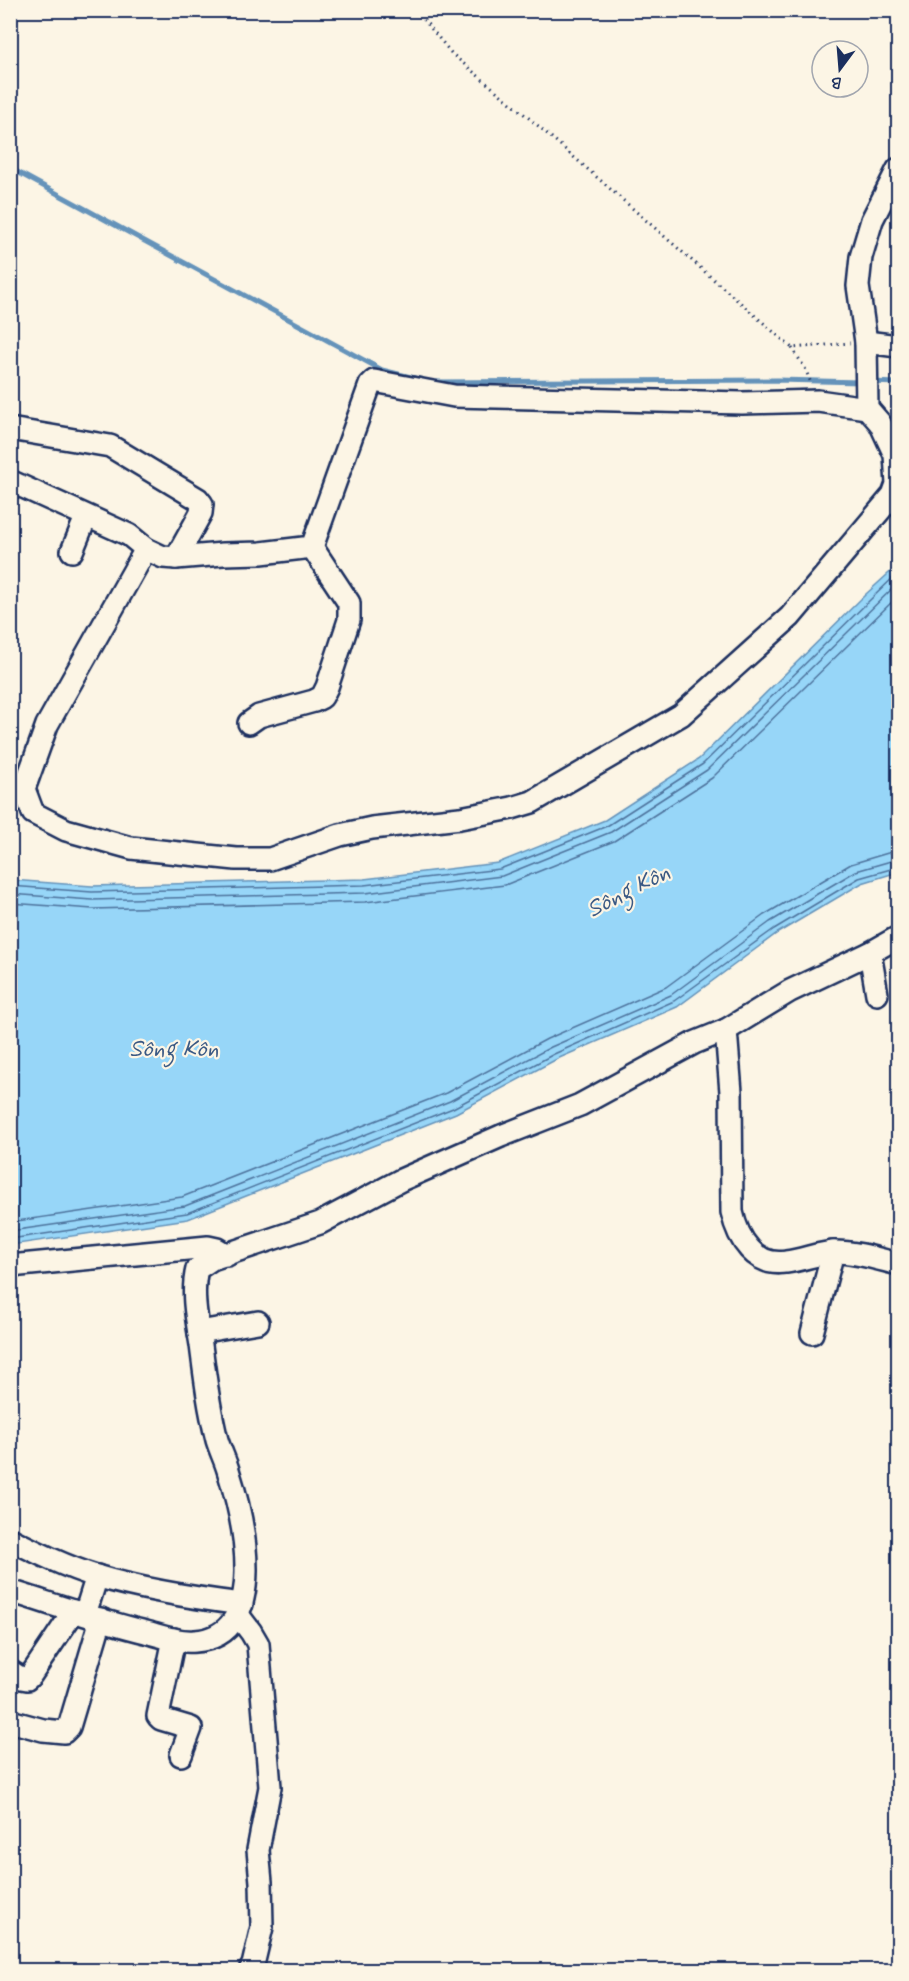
<svg xmlns="http://www.w3.org/2000/svg" width="909" height="1981" font-family="Mynerve,sans-serif">
	<style>
		.water { fill: #97d6f8; stroke: #6593ba; stroke-width: 1.5 }
		.lines { fill: none; stroke-linecap: round; stroke-linejoin: round }
		.shore { stroke: #4d729c; stroke-width: 1.5 }
		.stream { stroke: #6593ba; stroke-width: 5 }
		.minor-casing { stroke: #1b2f5e; stroke-width: 26 }
		.path { stroke: #1b2f5e; stroke-width: 3; stroke-dasharray: 1.5 4.5; stroke-linecap: butt }
		.minor { stroke: #fcf5e5; stroke-width: 21 }
		.labels { text-anchor: middle; stroke-width: 4.5; stroke-linejoin: round; paint-order: stroke }
		.water-label { font-size: 24px; font-style: italic; fill: #3a5984; stroke: #fcf5e5 }
	</style>
	<rect width="100%" height="100%" fill="#fcf5e5"/>
	<filter id="ink" filterUnits="userSpaceOnUse"><feTurbulence type="fractalNoise" baseFrequency=".0167" numOctaves="2"/><feDisplacementMap in="SourceGraphic" scale="12" xChannelSelector="R" yChannelSelector="G"/><feConvolveMatrix kernelMatrix="1 2 1 2 8 2 1 2 1" color-interpolation-filters="sRGB"/></filter>
	<g filter="url(#ink)">
		<path class="water" d="M898,565V872L862,883L776,934L677,1007L557,1059L456,1113L188,1219L11,1245V880L92,886L364,879L498,863L605,820L699,759L866,594Z"/>
		<g class="lines">
			<g class="shore">
				<path d="M10,886L92,892L364,885L500,869L607,826L703,764L871,599L898,573"/>
				<path d="M10,894L92,900L365,893L502,876L611,832L707,770L898,583"/>
				<path d="M10,903L93,909L365,902L505,885L614,841L712,778L898,596"/>
				<path d="M10,1222L182,1197L446,1093L547,1039L666,987L764,915L851,864L898,850"/>
				<path d="M10,1231L185,1206L450,1101L551,1047L671,995L770,922L856,871L898,859"/>
				<path d="M10,1239L187,1213L453,1108L554,1054L674,1001L774,929L859,878L898,867"/>
			</g>
			<g class="stream">
				<path d="M10,168L382,370L423,380"/>
				<path d="M432,382L777,380L861,382"/>
				<path d="M870,382L898,383"/>
			</g>
			<defs>
				<g id="minor">
					<path d="M866,342L898,346"/>
					<path d="M10,429L110,446L198,499L202,504L201,513L176,558"/>
					<path d="M10,481L129,535L146,549L163,557L176,558L223,554L261,553L312,547L370,385L374,381L454,396L742,403L818,401L867,408"/>
					<path d="M146,549L47,725L24,789L33,813L66,830L131,848L236,859H270L340,835L372,828L460,818L512,808L532,802L681,715L790,617L893,495L897,484L895,455L880,423L867,408L866,342L858,286L861,257L872,220L898,169"/>
					<path d="M72,551L86,517"/>
					<path d="M249,723L259,716L314,701L322,697L327,687L349,620V603L312,547"/>
					<path d="M870,953L877,994"/>
					<path d="M726,1030L731,1092L732,1212C738,1239 755,1267 786,1262C803,1260 818,1253 835,1252C857,1252 878,1259 898,1264"/>
					<path d="M10,1266L208,1247L217,1249L227,1255"/>
					<path d="M199,1332L258,1322"/>
					<path d="M812,1333L833,1252"/>
					<path d="M10,1539C38,1553 66,1567 96,1576C143,1590 194,1598 242,1604"/>
					<path d="M10,1591C55,1605 100,1621 146,1632C161,1636 179,1643 195,1641C272,1636 243,1517 228,1470C225,1460 220,1450 217,1440C209,1409 205,1377 201,1345C197,1321 191,1293 197,1269L212,1259L320,1223L401,1180L501,1136L580,1105L694,1043L726,1030L790,991L870,953L898,937"/>
					<path d="M85,1614L97,1576"/>
					<path d="M238,1615L251,1632L258,1644L270,1787L258,1850L261,1882L262,1927L253,1965L250,1970"/>
					<path d="M174,1639L158,1716L161,1719L191,1728L181,1755"/>
					<path d="M10,1671L21,1678L27,1679L31,1675L74,1611"/>
					<path d="M10,1721L43,1730L64,1732L69,1727L101,1619"/>
				</g>
			</defs>
			<use href="#minor" class="minor-casing"/>
			<g class="path">
				<path d="M416,10L452,54L536,124L792,348L850,343"/>
				<path d="M792,348L805,368L811,383"/>
			</g>
			<use href="#minor" class="minor"/>
		</g>
	</g>
	<g class="labels">
		<g class="water-label">
			<text transform="translate(628 890) rotate(-27)" y="8">Sông Kôn</text>
			<text x="174" y="1056">Sông Kôn</text>
		</g>
	</g>
	<rect width="909" height="1981" fill="none" stroke="#fcf5e5" stroke-width="36"/>
	<rect x="18" y="18" width="873" height="1945" fill="none" stroke="#1b2f5e" stroke-width="2" filter="url(#ink)"/>
	<g transform="translate(840 69) rotate(196)"><circle r="28" fill="#fcf5e5" stroke="#a2a6af" stroke-width="1.5"/>
	<path d="M0-4.5L10 22L0 15L-10 22Z" fill="#1b2f5e"/>
	<text y="-9" font-size="16" font-weight="bold" text-anchor="middle" fill="#1b2f5e">B</text>
	</g>
</svg>
